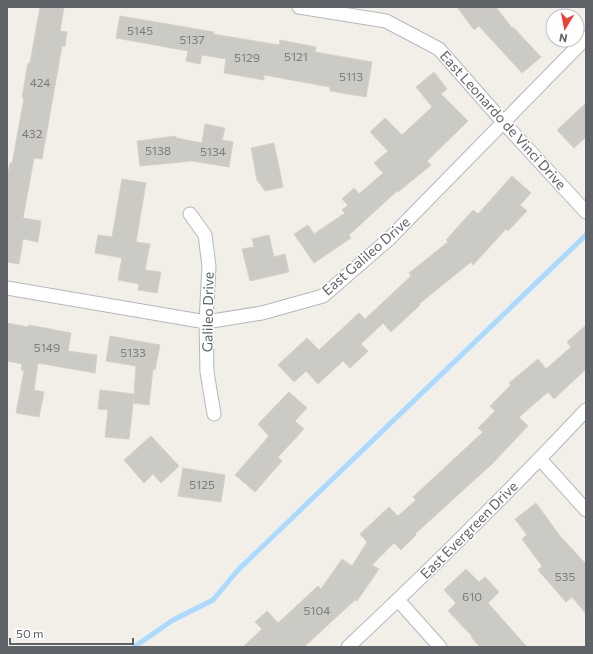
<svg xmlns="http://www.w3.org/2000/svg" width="593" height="654" font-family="Commissioner,sans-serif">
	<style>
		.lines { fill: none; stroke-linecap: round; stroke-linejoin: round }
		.stream { stroke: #aadaff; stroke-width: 5 }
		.building { fill: #cccac5; stroke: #d6d1c6 }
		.street-casing { stroke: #b5b8bc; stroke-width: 15 }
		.street { stroke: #fff; stroke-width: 13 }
		.labels { text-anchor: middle; stroke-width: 3; stroke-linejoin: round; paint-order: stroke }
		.number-label { font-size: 12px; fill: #7a7d7f }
		.street-label { font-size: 14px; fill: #5f6368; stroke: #fff }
	</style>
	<rect width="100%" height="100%" fill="#f1efe8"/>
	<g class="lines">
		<path class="stream" d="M134,647L173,620L213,600L238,570L586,235"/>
	</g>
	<g class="building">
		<path d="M40,7H64L60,31L67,32L65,46H62L42,159L34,158L23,218L41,221L38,242L23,239L19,264L7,262V178L10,163L12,164L24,98H22L28,63H30Z"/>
		<path d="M457,7H496L512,28L513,27L541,57L522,73L479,26L474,30Z"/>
		<path d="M120,16L214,32L213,34L279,45L280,40L316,47L315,52L372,62L366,97L330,91V87L264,75V80L224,73L226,59L202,55L200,64L186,61L188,51L116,38Z"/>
		<path d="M434,72L447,89L441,94L468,121L427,161L431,165L398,192L397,191L349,235L351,238L314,263L294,234L308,225L314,234L345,213L342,210L348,205L342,199L354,188L359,194L383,173L374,163L388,151L370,132L385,118L402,135L432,107L416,87Z"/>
		<path d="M586,103V137L574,148L557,130Z"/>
		<path d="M205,124L225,128L222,140L233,142L229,167L192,161L140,166L137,141L176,136V138L202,143Z"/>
		<path d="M274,143L283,187L265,191L257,180L251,148Z"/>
		<path d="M512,176L531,193L520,205L527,211L508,231L506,229L473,265L471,262L419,304L420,305L391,332L383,323L361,344L368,351L350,368L343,361L318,384L306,371L294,382L278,365L307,338L319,350L359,313L365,319L411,276L409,273L448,242L446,240L473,210L478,214Z"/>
		<path d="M122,179L146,183L136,242L150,244L145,270L161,272L157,293L138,290L139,284L118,280L122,258L95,253L98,235L112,237Z"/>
		<path d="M269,235L274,257L285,254L289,272L250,281L242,249L254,247L252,239Z"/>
		<path d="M7,323L28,327L29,325L71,333L68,351L97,355L95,373L38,363L34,390L44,392L39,417L16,413L24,371L21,370L22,364L7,361Z"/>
		<path d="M586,325V369L554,399L548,392L519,417L528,426L492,464L415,534L416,535L401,550L394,543L372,565L379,569L357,601L355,600L304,647H243L262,629L255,622L267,611L278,623L318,586L321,589L342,559L352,566L367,542L360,534L389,507L398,516L416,500L413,497L483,432L478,428L495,411L490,406L511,385L509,383L538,359L546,369L571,347L567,342Z"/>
		<path d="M110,336L160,345L155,370L153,369L149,405L133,403L134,395L129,439L105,437L108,410L98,409L100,390L134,394L136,366L106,361Z"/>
		<path d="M289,392L307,408L295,421L304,429L278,457L282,461L255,492L235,475L269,436L258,424Z"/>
		<path d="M151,436L179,466L161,483L153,474L144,483L124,460Z"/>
		<path d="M183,468L225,475L221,502L178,496Z"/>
		<path d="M536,503L560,536L586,564V614L572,597L566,602L538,570L542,566L522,539L527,535L515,519Z"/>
		<path d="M466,569L479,582L485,577L499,592L488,603L527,647H480L471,637L472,636L448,611L456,603L444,590Z"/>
	</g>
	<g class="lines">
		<defs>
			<g id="street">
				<path d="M299,7L386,21L439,49L504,123L586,212"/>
				<path d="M190,214L205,235L209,266L206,322L207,372L214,414"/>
				<path d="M7,288L206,322L262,313L323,296L389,239L586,38"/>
				<path d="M540,459L586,510"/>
				<path d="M398,600L440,647"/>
				<path d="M348,647C430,570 509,492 586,410"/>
			</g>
		</defs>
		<use href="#street" class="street-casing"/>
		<use href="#street" class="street"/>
	</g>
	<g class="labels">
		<g class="number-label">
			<text x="140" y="35">5145</text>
			<text x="192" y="44">5137</text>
			<text x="296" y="61">5121</text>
			<text x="247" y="62">5129</text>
			<text x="351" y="81">5113</text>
			<text x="40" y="87">424</text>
			<text x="32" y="138">432</text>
			<text x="158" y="155">5138</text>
			<text x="213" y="156">5134</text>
			<text x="47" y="352">5149</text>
			<text x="133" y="357">5133</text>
			<text x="202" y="489">5125</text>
			<text x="565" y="581">535</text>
			<text x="472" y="601">610</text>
			<text x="317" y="615">5104</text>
		</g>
		<g class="street-label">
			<text transform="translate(503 120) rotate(48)" y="5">East Leonardo de Vinci Drive</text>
			<text transform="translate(366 256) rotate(-41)" y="5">East Galileo Drive</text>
			<text transform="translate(208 312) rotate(-89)" y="5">Galileo Drive</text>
			<text transform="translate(469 530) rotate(-45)" y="5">East Evergreen Drive</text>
		</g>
	</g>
	<rect width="593" height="654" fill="none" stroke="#5f6368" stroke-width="16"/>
	<g transform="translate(565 28) rotate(190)"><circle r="19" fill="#ffffff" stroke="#bfc1c3"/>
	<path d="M0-3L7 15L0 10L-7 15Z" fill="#ea4335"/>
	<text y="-6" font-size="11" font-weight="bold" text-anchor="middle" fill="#5f6368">N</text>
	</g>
	<path d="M10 638v6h123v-6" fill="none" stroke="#5f6368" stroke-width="2"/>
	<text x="16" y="638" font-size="12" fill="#5f6368" stroke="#ffffff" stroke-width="3" paint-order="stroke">50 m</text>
</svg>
